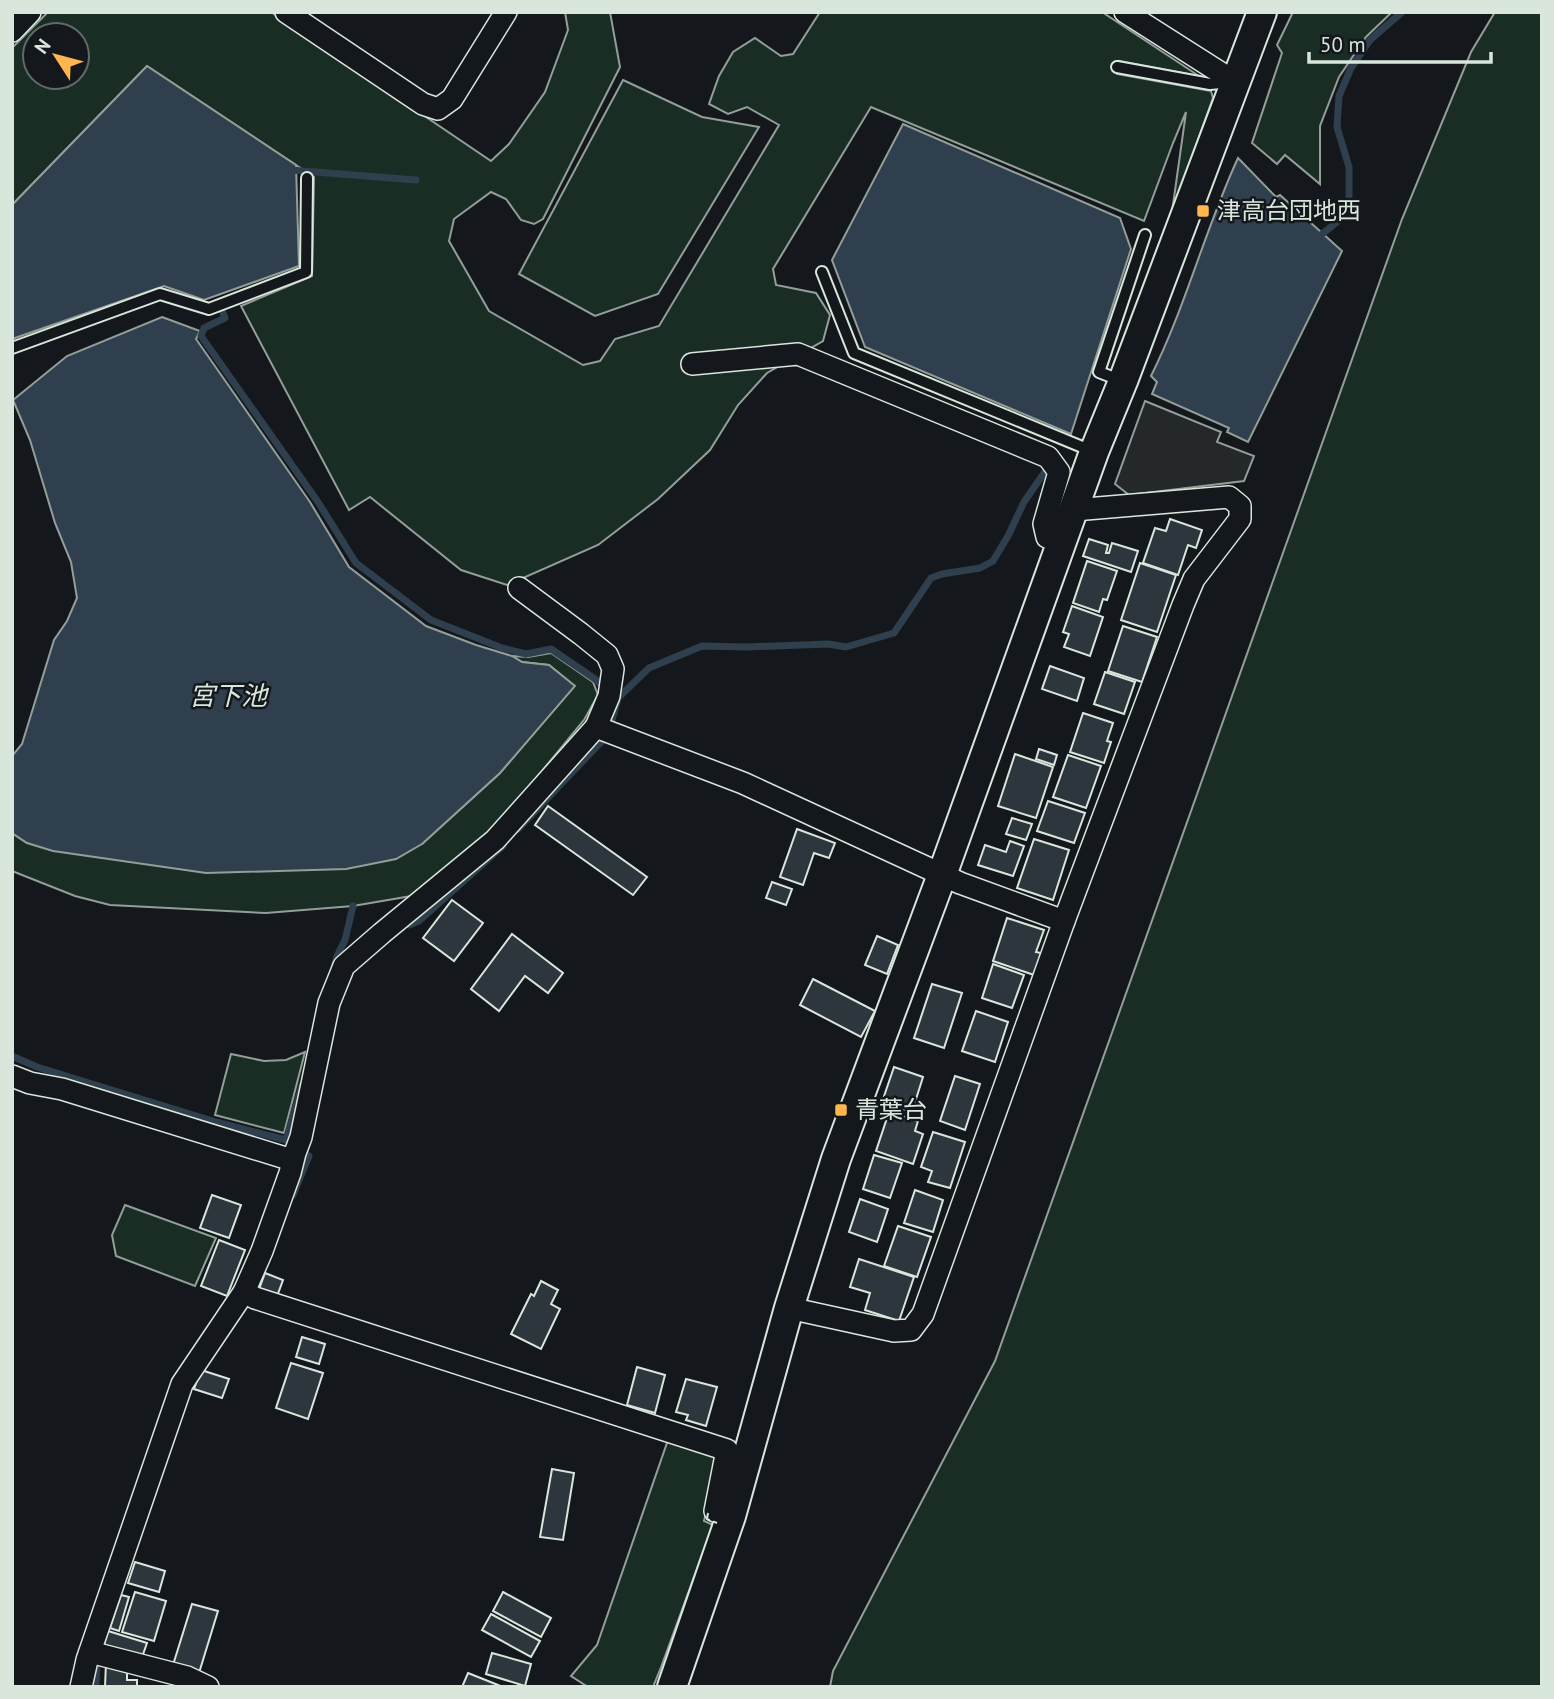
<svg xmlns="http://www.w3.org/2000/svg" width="1554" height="1699" font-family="'PT Sans','Noto Sans JP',sans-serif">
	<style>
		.green { fill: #1a2d24; stroke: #939e99; stroke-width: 2; fill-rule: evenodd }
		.parking { fill: #24282b; stroke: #939e99; stroke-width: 2 }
		.water { fill: #2f3f4d; stroke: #939e99; stroke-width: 2 }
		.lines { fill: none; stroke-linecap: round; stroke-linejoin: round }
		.stream { stroke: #2f3f4d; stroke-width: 7 }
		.building { fill: #2c363c; stroke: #d8e6dc; stroke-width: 2 }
		.service-casing { stroke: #d8e6dc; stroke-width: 14 }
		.minor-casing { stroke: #d8e6dc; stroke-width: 24 }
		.tertiary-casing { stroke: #d8e6dc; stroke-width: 32 }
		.service { stroke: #14181c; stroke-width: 10 }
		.minor { stroke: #14181c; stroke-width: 21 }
		.tertiary { stroke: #14181c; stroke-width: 28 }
		.fence { stroke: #d8e6dc; stroke-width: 2; stroke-dasharray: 9 3.5; stroke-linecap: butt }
		.poi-dot { fill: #ffb74d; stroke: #14181c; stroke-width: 2.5 }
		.labels { text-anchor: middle; stroke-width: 5; stroke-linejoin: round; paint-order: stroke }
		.poi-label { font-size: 24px; fill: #d8e6dc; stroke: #14181c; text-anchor: start }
		.water-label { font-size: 26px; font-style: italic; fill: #d8e6dc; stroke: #14181c }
	</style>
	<rect width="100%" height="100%" fill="#14181c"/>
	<g class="green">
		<path d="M48,12H271L491,161L509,144L545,92L568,30L565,12H610L620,67L543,219L534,224L521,220L506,199L491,192L454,219L449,241L489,311L583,365L600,361L615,339L659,326L779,125L747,107L728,114L709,104L719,76L733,52L755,38L781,56L793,54L820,12H1102L1199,76L1119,61L1117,67V74L1211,91L1213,98L1172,212L1186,112L1173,143L1144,221L871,107L773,269L776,285L816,293L830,315L823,341L767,373L738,405L710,450L658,499L598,545L507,585L461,570L370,497L349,510L241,306L312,276L314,177L147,66L12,205V48ZM35,35H77V77H35Z"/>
		<path d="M1293,12H1392L1366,37L1339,77L1320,126V184L1285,155L1277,164L1252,143L1282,53L1277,45Z"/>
		<path d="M1495,12H1542V1687H830L833,1671L995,1361L1402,219L1471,52Z"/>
		<path d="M623,80L702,117L759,127L658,294L595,316L519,274Z"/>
		<path d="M551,653L593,682L598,695L584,720L490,834L417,895L353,906L266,913L110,905L75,896L12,871V833L27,843L422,844L500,773L574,686L549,665L522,662L512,656L528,657Z"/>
		<path d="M305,1052L284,1133L215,1115L231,1054L264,1061L286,1060Z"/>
		<path d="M125,1205L216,1238L195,1286L116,1256L112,1235Z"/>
		<path d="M668,1440L720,1455L704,1521L713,1525L660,1670L653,1687H588L571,1676L597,1645Z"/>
	</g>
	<path class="parking" d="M1145,401L1221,432L1217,442L1254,456L1244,481L1129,495L1115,484Z"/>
	<g class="water">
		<path d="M147,66L296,165L299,266L204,300L164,286L12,339V205Z"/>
		<path d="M903,124L1120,218L1131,249L1071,434L865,347L832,260Z"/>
		<path d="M1238,158L1276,197L1280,195L1342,251L1248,442L1227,432L1229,428L1152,394L1157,382L1151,376C1186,306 1205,229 1238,158Z"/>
		<path d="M162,317L200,331L196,339L310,502L349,567L426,626L476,645L512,656L522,662L549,665L575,686L500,773L422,844L396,859L346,869L206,873L53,851L27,843L12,833V756L22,744L54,640L67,621L77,598L71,562L55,523L30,440L13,400L67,356Z"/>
	</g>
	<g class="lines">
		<g class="stream">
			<path d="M290,170L416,180"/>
			<path d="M1316,239L1343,217L1349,199V167L1337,127L1339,96L1351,68L1370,40L1402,12"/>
			<path d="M223,313L225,318L204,328L201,336L318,502L356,563L431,620L502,648L526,654L551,649L595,679L603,686"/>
			<path d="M518,829L602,741L612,720L618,698L649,668L702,646L747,647L828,644L846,647L894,633L931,578L942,574L980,568L993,561L1008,536L1024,502L1044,473"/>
			<path d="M409,925L419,921L503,846"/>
			<path d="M334,968L337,956L345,940L353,906"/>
			<path d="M12,1056L37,1067L216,1122L286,1140"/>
			<path d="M293,1195L309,1156L286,1140L302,1085"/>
			<path d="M96,1687L97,1658"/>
		</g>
	</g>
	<g class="building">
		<path d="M1170,519L1202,530L1196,548L1188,545L1178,575L1143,563L1155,528L1166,531Z"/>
		<path d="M1089,539L1108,545L1106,553H1109L1112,543L1138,551L1131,572L1083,556Z"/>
		<path d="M1087,561L1117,571L1107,600L1103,599L1099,612L1073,603Z"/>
		<path d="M1140,563L1176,575L1157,632L1121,620Z"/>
		<path d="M1072,606L1103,617L1090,656L1064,647L1069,634L1063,632Z"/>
		<path d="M1123,626L1157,637L1142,682L1108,671Z"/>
		<path d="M1050,666L1084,678L1077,701L1042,689Z"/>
		<path d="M1105,672L1135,682L1124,714L1094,704Z"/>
		<path d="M1083,713L1113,723L1107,741L1111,742L1104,763L1070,752Z"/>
		<path d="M1039,749L1057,755L1054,765L1036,759Z"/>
		<path d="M1015,754L1053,767L1036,818L998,806Z"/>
		<path d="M1068,755L1101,766L1086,808L1053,797Z"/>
		<path d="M1048,801L1085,813L1074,843L1037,831Z"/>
		<path d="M548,806L647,877L633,895L535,825Z"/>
		<path d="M1012,818L1032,824L1026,840L1006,834Z"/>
		<path d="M797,829L835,843L829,858L814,853L803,885L780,877Z"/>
		<path d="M1034,839L1069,850L1053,900L1017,888Z"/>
		<path d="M1010,841L1024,846L1013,876L978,865L985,845L1006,852Z"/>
		<path d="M772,882L792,889L786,905L766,898Z"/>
		<path d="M452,900L483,923L454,961L423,938Z"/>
		<path d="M1007,918L1044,930L1036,952L1041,953L1034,975L993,961Z"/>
		<path d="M512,934L563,973L548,993L525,976L499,1011L471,989Z"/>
		<path d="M877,936L898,945L887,974L865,965Z"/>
		<path d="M993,964L1024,975L1012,1008L982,998Z"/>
		<path d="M813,979L875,1011L861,1037L800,1005Z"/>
		<path d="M932,984L962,993L944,1048L914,1038Z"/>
		<path d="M976,1011L1008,1022L995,1062L962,1051Z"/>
		<path d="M894,1067L923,1077L912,1112L882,1102Z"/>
		<path d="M955,1076L980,1084L965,1130L940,1121Z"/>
		<path d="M889,1112L918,1121L915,1131L923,1134L913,1164L876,1151Z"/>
		<path d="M933,1132L965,1142L950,1188L928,1182L932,1171L921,1167Z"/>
		<path d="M874,1155L902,1163L890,1198L863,1189Z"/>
		<path d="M915,1190L943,1200L933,1232L904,1223Z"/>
		<path d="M212,1195L241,1205L229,1238L200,1228Z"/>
		<path d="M860,1199L888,1209L877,1242L849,1232Z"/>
		<path d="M898,1226L931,1237L917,1277L884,1266Z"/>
		<path d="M219,1240L245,1250L227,1296L201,1286Z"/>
		<path d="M859,1259L914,1277L899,1321L865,1310L870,1293L850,1287Z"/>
		<path d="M265,1273L283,1280L276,1299L258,1292Z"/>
		<path d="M541,1281L558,1290L551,1304L560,1309L541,1349L511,1334L531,1294L534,1296Z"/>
		<path d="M302,1337L325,1344L319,1364L296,1357Z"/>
		<path d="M291,1363L323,1373L308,1419L276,1408Z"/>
		<path d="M637,1367L665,1375L655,1413L627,1405Z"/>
		<path d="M201,1370L229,1379L222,1398L194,1389Z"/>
		<path d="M686,1379L717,1387L706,1426L686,1420L688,1415L676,1412Z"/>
		<path d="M552,1469L574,1473L563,1540L540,1537Z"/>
		<path d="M135,1562L165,1571L159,1592L128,1583Z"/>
		<path d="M135,1592L166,1601L154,1641L122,1632Z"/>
		<path d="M503,1592L551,1618L541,1637L493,1611Z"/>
		<path d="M121,1595L129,1597L119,1631L110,1628Z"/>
		<path d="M192,1604L218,1611L199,1673L173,1665Z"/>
		<path d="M491,1614L540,1641L531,1657L482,1630Z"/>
		<path d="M108,1631L147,1643L141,1660L103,1648Z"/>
		<path d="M492,1653L531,1664L525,1686L486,1674Z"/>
		<path d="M106,1663H127V1680H137V1687H105Z"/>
		<path d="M468,1673L503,1687H462Z"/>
	</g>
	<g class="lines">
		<defs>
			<g id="service">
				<path d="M1117,67L1210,84L1232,82"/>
				<path d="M822,272L854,353L1092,451"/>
				<path d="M12,348L160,294L209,309L306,272L307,178"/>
				<path d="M1122,381L1099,372L1145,235"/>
			</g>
			<g id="minor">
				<path d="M286,12L423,104L438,109L452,99L506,12"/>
				<path d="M1125,12L1235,82"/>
				<path d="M12,31L30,12"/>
				<path d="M692,364L798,354L1048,457L1059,472L1044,524L1047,537L1062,544"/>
				<path d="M519,588L581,634L607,655L613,669L609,696L596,727"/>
				<path d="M12,1076L30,1083L62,1089L292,1160"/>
				<path d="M244,1292L255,1298L727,1450L715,1511L731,1516"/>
				<path d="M789,1308L894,1331L911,1330L923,1314L1064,921L1183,605L1194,579L1240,519V506L1229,497L1074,510"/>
				<path d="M90,1652L187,1677L208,1687"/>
				<path d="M81,1687L87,1660L182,1384L244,1292L262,1251L290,1173L295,1153L301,1137L329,1003L344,966L382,933L495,840L596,727L743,783L960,883L1064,921"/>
			</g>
			<path id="tertiary" d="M672,1687L731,1516L789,1308L836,1159L942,875L1094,452L1123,381L1262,12"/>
		</defs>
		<use href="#service" class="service-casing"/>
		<use href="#minor" class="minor-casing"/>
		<use href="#tertiary" class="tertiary-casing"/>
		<use href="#service" class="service"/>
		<use href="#minor" class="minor"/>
		<use href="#tertiary" class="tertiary"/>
		<path class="fence" d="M708,1513L707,1519L717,1523"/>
	</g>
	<g class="poi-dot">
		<rect x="1196" y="204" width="14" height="14" rx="3.5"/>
		<rect x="834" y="1103" width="14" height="14" rx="3.5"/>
	</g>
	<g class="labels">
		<g class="poi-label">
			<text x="1217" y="219">津高台団地西</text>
			<text x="855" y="1118">青葉台</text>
		</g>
		<g class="water-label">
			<text x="228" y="705">宮下池</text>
		</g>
	</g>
	<rect width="1554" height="1699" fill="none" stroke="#d8e6dc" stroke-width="28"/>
	<g transform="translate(56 56) rotate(306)"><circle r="33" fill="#14181c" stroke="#626a69" stroke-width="2"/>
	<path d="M0-5L12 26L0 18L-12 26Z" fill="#ffb74d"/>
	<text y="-10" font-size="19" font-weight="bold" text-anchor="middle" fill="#d8e6dc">N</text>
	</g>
	<path d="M1309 52v10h182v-10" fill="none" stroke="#d8e6dc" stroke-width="3.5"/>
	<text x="1320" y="52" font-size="21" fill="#d8e6dc" stroke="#14181c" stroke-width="5" paint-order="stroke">50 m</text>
</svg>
